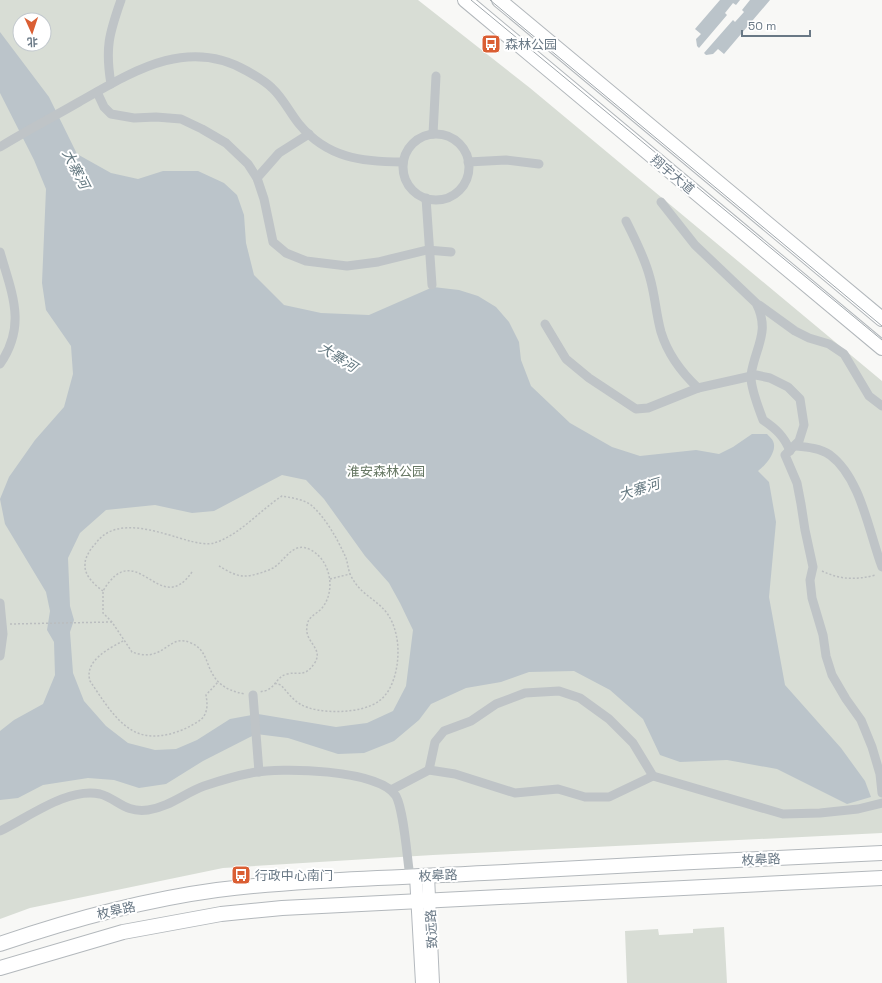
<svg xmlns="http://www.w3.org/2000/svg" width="882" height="983" font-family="'Space Grotesk','Noto Sans SC',sans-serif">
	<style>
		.green { fill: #d8ddd5; fill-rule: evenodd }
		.water { fill: #bbc4ca; fill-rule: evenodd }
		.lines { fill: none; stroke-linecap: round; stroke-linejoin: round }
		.secondary-casing { stroke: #b4b9be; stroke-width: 14 }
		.primary-casing { stroke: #b3b8bc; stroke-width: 16 }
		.path { stroke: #babdbf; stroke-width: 1.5; stroke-dasharray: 2 2; stroke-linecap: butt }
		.street { stroke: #bfc4c7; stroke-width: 9 }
		.secondary { stroke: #fff; stroke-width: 12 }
		.primary { stroke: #fff; stroke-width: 14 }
		.tram { stroke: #a1a8ad; stroke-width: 1 }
		.labels { text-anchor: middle; stroke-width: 4; stroke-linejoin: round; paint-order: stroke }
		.poi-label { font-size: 13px; fill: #697885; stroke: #fff; text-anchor: start }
		.street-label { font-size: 13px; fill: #697885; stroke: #fff }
		.park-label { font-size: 13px; fill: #667763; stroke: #fff }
		.water-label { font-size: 14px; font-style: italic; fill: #647880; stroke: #fff }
	</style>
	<rect width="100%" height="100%" fill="#f8f8f6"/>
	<g class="green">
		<path d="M0,0H418L530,88L882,381V833L433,855L223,868L30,908L0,919ZM20,20H44V44H20Z"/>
		<path d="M724,927L727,983H627L625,931L658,929L659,935L693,933V929Z"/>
	</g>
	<g class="water">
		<path d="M720,0H740L736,5L733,3L725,13L727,15L699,48L697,46L696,39L701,34L695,29Z"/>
		<path d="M750,0H770L724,54L718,49L713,54L706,55L704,53L733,20L735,22L744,12L742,10Z"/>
		<path d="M0,32L49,97L77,154L111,173L138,179L163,171H198L224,183L237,195L244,215L246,243L254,275L284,305L321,313L369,315L433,287L459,290L478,296L496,307L509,322L519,342L521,360L531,386L570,423L612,447L640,456L696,450L719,454L733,447L752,434H767C769,436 772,439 773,441C778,451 765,466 758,471L769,482L776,522L769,597L785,685L841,748L865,781L871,797L847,804L777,769L727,760L680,762L660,755L643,719L610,690L574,671L529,672L501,682L466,688L431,704L419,720L394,741L364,753L338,754L288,738L256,734L203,761L166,784L139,788L114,780L88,778L43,785L18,798L0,800V731L14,720L43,704L55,675L54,642L47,630L50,611L46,592L5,524L0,499L9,477L35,440L64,407L73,374L71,346L46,310L42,283L46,189L34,160L0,93ZM282,475L306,480L324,499L365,556L389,583L400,603L413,630L406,686L393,711L367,723L336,727L258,714L230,719L197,740L176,749L155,750L128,743L106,726L84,701L73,673L70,632L74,620L70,606L68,558L80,533L106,510L155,505L192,513L214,511Z"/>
	</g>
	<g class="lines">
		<defs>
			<g id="secondary">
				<path d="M416,876L422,983"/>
				<path d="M428,876L433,983"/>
			</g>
			<g id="primary">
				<path d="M465,0L882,348"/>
				<path d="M499,0L882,319"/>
				<path d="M0,944C70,920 143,900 217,890C305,879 395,878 484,873C617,866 749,859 882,853"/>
				<path d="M0,968L123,932L221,914L282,908L882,878"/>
			</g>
		</defs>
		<use href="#secondary" class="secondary-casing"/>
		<use href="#primary" class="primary-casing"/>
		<g class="path">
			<path d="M219,566C226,570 235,576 244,576C253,576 265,572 273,568C285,561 293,540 311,550C331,561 336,591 322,608C316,615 308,616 307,626C304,643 325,648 314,664C304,678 299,671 287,674C278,676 276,685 269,689C267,691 263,691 260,692"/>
			<path d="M822,571C841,580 856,580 876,575"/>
			<path d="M192,572C159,620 137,534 103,591V613L112,622L132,652C138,654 146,656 153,654C168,650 174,635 191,643C216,653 199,686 245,694"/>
			<path d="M330,579L350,574"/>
			<path d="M103,591C95,585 84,576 85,564C85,557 91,548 96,543C117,514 163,534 190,541C197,543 208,545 214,543C240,535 260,510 282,496C292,498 303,499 311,505C326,518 338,540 346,558C348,564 348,570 351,576C364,602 388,599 396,634C401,654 397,688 379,701C362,714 318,715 300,704C292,699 287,692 281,685L274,683"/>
			<path d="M10,624L112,622"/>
			<path d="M123,641C108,649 84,661 90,681C101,697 113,718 130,729C149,742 175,735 194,724C199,721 203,719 205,714C208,708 207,701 206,695L218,682"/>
		</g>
		<g class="street">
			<path d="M111,84C105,48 109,34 121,0"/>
			<path d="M97,92L104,107L111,114L134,118L156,117L181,119L202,129L226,143L248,164L257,178L264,199L273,242L286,253L306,261L347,266L378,262L427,250L451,252"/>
			<path d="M433,134L436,76"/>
			<circle cx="436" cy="167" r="33"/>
			<path d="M0,147C26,131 53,117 79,102C132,72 187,36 247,71C256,76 265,81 272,88C283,98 290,113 299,124C327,158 362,162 403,162"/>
			<path d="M468,162L506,160L539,164"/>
			<path d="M257,178L279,153L309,134"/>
			<path d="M426,198L432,285"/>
			<path d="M661,202L695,245L756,303C771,332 755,347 751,375C750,387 759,409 763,420C776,429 784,436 790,451"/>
			<path d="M626,221C635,239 645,258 650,278C655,295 656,314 661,332C668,355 681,372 698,388L756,375L770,378L788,387L800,399L804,425L799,441L785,455L797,483L801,504L805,530L813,567L810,580L812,598L823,635L826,656L832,675L846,699L861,720L872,747L880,774L882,793"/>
			<path d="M0,252C12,294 27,325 0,364"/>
			<path d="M759,305L795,331L809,338L829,344L844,354L869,396L882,406"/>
			<path d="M545,324L566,359L589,378L636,409L648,408L698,388"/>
			<path d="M795,446C806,447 820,448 830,455C861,478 869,533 882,567"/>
			<path d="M0,603L3,634L0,656"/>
			<path d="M253,695L259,772"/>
			<path d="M429,770L435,742L444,731L471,721L496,704L525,693L559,691L580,698L609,719L633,743L653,776"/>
			<path d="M391,790L429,770L455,774L515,793L558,789L585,797H609L653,776L783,814L820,813L858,809L882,803"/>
			<path d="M0,831C29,817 68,787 100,794C118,799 124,813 148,810C169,807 185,793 204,786C219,781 235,776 251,773C279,767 380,769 396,796C404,811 407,858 410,877"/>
		</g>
		<use href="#secondary" class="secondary"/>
		<use href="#primary" class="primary"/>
		<g class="tram">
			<path d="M471,0L882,340"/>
			<path d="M490,0L882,326"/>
		</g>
	</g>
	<defs>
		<symbol id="bus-square" viewBox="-11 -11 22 22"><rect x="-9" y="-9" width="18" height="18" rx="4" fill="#da5e33" stroke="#fff"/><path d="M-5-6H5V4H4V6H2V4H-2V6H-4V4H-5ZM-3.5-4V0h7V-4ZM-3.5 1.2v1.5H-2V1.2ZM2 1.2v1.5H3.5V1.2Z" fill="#fff"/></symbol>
	</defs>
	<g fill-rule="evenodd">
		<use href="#bus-square" x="480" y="33" width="22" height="22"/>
		<use href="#bus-square" x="230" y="864" width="22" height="22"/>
	</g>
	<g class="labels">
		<g class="poi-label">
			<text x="505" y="49">森林公园</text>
			<text x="255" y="880">行政中心南门</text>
		</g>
		<g class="street-label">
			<text transform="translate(673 174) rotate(40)" y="5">翔宇大道</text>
			<text transform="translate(761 859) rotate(-3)" y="5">枚皋路</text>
			<text transform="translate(438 875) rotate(-3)" y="5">枚皋路</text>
			<text transform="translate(116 910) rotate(-13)" y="5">枚皋路</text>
			<text transform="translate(431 929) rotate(-93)" y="5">致远路</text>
		</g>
		<g class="park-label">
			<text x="386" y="476">淮安森林公园</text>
		</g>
		<g class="water-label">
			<text transform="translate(76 169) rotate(63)" y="5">大寨河</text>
			<text transform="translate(338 357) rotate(32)" y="5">大寨河</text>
			<text transform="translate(639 489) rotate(-17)" y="5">大寨河</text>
		</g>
	</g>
	<g transform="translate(32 32) rotate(177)"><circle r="19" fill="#ffffff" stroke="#c3c9ce"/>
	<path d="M0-3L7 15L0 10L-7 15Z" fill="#da5e33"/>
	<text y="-6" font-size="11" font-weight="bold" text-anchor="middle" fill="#697885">北</text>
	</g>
	<path d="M742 30v6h68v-6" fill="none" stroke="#697885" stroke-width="2"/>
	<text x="748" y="30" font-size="12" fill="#697885" stroke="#ffffff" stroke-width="3" paint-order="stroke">50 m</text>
</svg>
